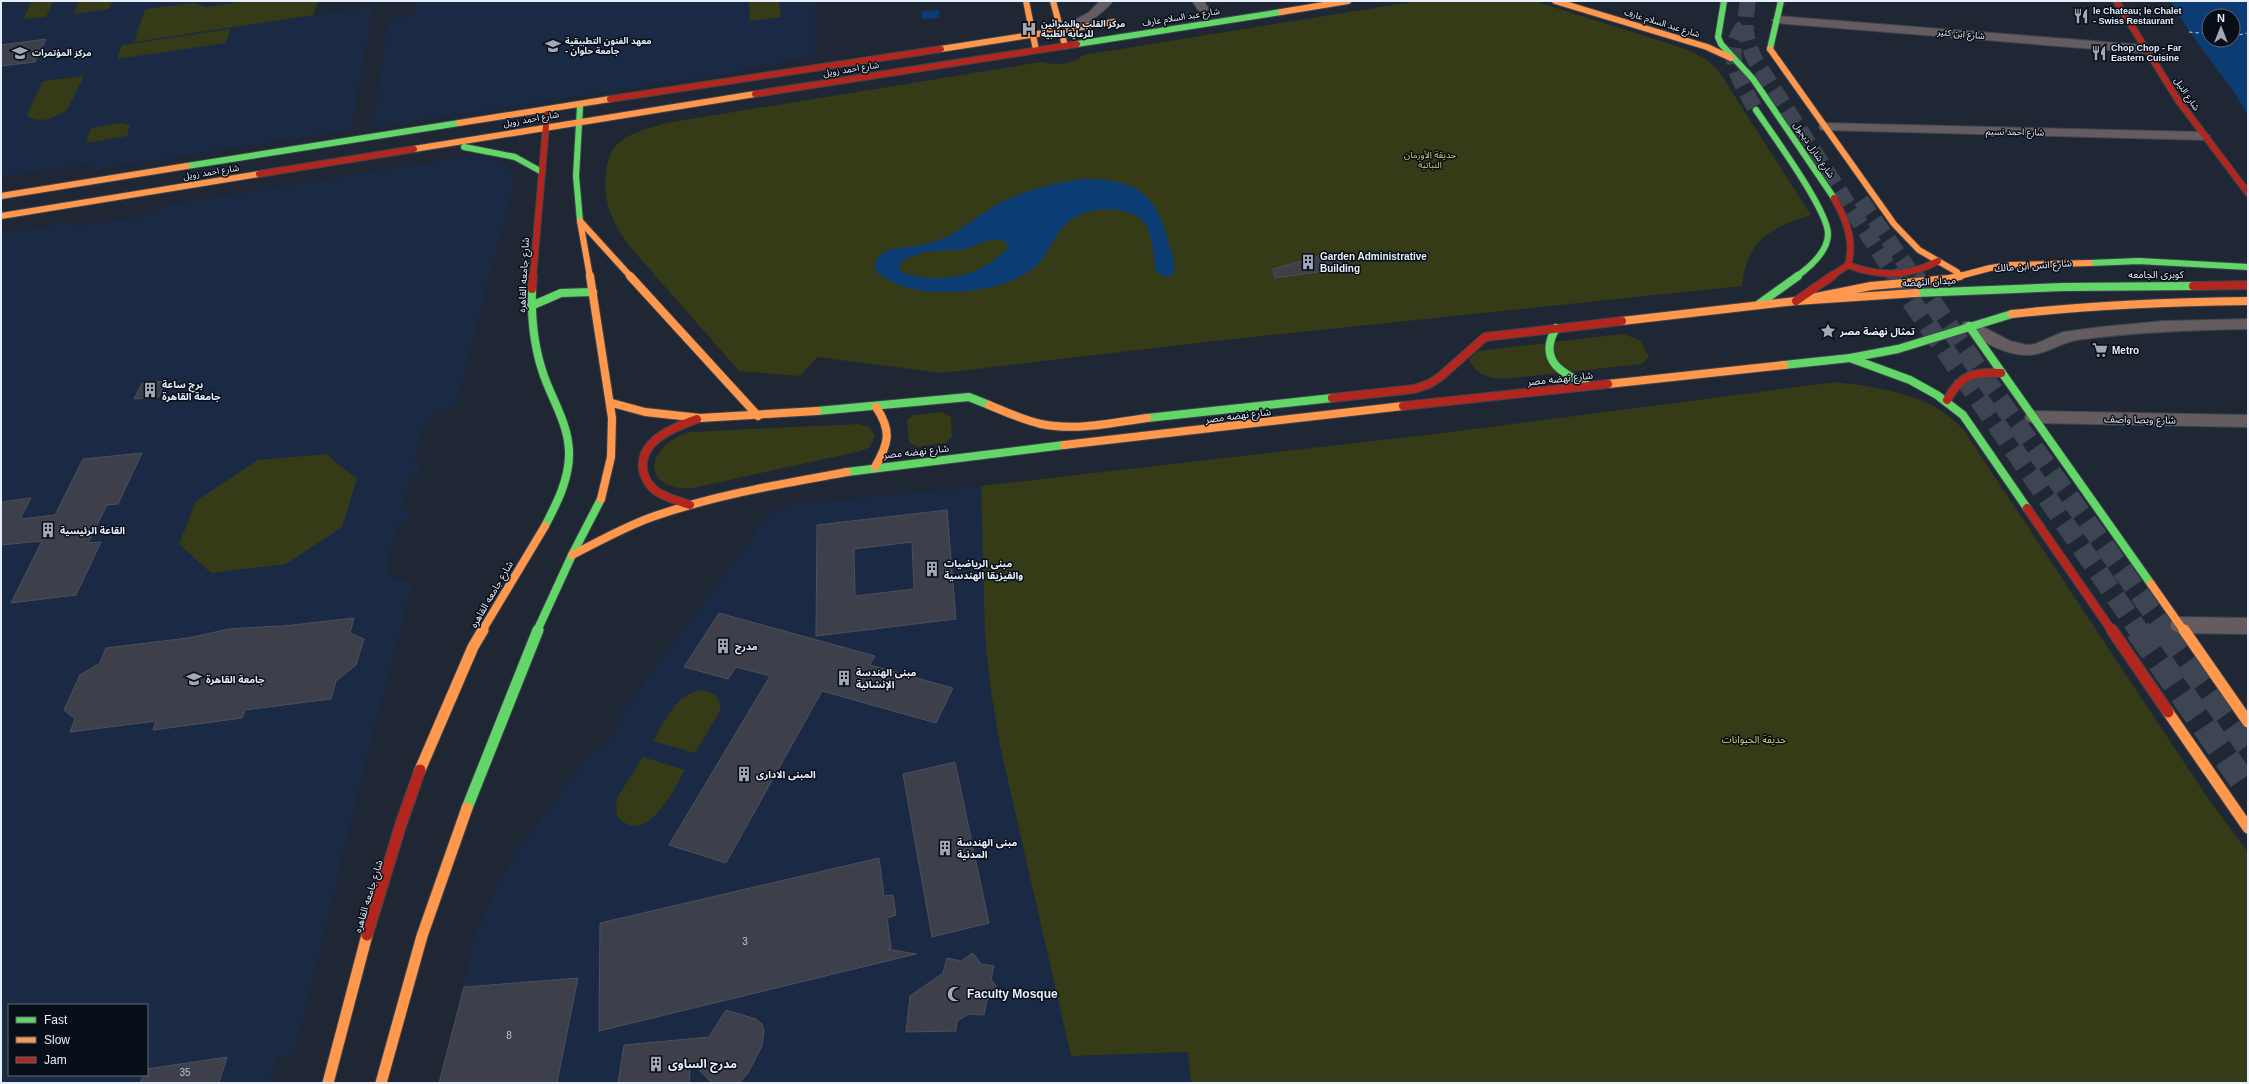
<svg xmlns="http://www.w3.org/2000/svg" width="2249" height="1084" font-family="Helvetica,'Noto Sans Arabic',sans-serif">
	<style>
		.built { fill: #1a2a45; fill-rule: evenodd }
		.green { fill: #353a17 }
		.water { fill: #0b3d74; fill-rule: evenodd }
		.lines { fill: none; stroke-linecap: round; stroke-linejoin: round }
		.ferry { stroke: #b5d0f4; stroke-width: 1; stroke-dasharray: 3.5 3; stroke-linecap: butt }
		.building { fill: #3d3f4a; stroke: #4e4f5b; fill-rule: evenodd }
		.primary-tunnel-far2 { stroke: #3d4552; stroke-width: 16; stroke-dasharray: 16 8; stroke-linecap: butt }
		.primary-tunnel-far1 { stroke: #3d4552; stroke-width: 20; stroke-dasharray: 20 10; stroke-linecap: butt }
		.primary-tunnel { stroke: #3d4552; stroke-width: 26; stroke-dasharray: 26 13; stroke-linecap: butt }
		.street-casing { stroke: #3d444e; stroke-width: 2 }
		.fast-far2-casing { stroke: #3d444e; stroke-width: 8 }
		.fast-far1-casing { stroke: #3d444e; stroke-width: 10 }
		.fast-casing { stroke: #3d444e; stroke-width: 13 }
		.slow-far2-casing { stroke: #3d444e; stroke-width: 8 }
		.slow-far1-casing { stroke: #3d444e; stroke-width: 10 }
		.slow-casing { stroke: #3d444e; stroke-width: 13 }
		.jam-far2-casing { stroke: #3d444e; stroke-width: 8 }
		.jam-far1-casing { stroke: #3d444e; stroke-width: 10 }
		.jam-casing { stroke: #3d444e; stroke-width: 13 }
		.street { fill: #645c5e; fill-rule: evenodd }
		.fast-far2 { stroke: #63d668; stroke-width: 6 }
		.fast-far1 { stroke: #63d668; stroke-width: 8 }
		.fast { stroke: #63d668; stroke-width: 11 }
		.slow-far2 { stroke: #ff974d; stroke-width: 6 }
		.slow-far1 { stroke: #ff974d; stroke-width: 8 }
		.slow { stroke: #ff974d; stroke-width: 11 }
		.jam-far2 { stroke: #b3261e; stroke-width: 6 }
		.jam-far1 { stroke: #b3261e; stroke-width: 8 }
		.jam { stroke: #b3261e; stroke-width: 11 }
		.labels { text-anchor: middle; stroke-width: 3; stroke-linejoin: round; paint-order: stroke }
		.far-poi-label { font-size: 9px; font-weight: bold; fill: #e7effc; stroke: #080e18; text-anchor: start }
		.far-street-label { font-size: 9px; fill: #e7effc; stroke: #080e18 }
		.far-park-label { font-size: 9px; fill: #d0db65; stroke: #080e18 }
		.poi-label { font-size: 10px; font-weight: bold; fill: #e7effc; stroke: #080e18; text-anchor: start }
		.street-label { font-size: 10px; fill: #e7effc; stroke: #080e18 }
		.park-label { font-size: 10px; fill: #d0db65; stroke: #080e18 }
		.near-number-label { font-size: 10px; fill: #bcc3d0 }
		.near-poi-label { font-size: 12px; font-weight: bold; fill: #e7effc; stroke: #080e18; text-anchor: start }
	</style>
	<rect width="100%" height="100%" fill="#1f2734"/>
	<g class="built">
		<path d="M1,1H318L314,15L373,6L351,130L94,170L95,166L88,164L1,177Z"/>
		<path d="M417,1H814L815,56L726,74L373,128L388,19L416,15Z"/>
		<path d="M469,156L492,158L503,163L511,170L514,178L513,186L456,406L437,412L424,424L414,463L422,462L419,472L411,474L401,511L409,510L407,521L398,522L387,563V572L392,578L403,581H413L362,776L294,1055L276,1057L269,1083H1V233L68,223L79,226L138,217L155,214L167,205ZM9,1005H147V1075H9Z"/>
		<path d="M981,486L985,637L991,692L1000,746L1071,1055L1188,1052L1191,1083H439L475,936L498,883L521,845L582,764L595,750L604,747L619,727L616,721L770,513L788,505Z"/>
	</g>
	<g class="green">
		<path d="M32,1H53L46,17L23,19Z"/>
		<path d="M79,1H112L109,9L74,14Z"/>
		<path d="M248,1H318L313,15L134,42L145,9L194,3L206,7Z"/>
		<path d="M749,1H779L781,17L750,21Z"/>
		<path d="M1418,1H1534L1683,48L1704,58L1718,70L1811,215C1771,227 1746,241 1742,286L1206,342L942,373L817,357L800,376L739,371L631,248C613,224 602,202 606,171C607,164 609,154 614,148C626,133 649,128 666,123L1041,62C1056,65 1072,66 1083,55Z"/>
		<path d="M230,29L226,43L117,59L122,45Z"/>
		<path d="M84,76L67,110C57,117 39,125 28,116L27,114L43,81Z"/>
		<path d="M122,123L130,125L127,136L86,143L91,128Z"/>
		<path d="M1623,334L1640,340L1649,357L1642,364L1504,379C1488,378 1476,375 1469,359L1478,351Z"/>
		<path d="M1837,382C1881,388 1932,394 1963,429L2205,794L2248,853V1083H1191L1188,1052L1071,1056L1000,746L991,692L985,637L981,486L1434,434Z"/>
		<path d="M942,412L951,417L952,436L946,443L917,447L909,442L907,421L913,415Z"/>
		<path d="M859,424L869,427L875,436L870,447L861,451L693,488C639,491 645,446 689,432Z"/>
		<path d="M326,454L357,479L342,527L286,564L211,573L179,544L196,501L258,460Z"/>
		<path d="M703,690L716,695L721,706L719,713L695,753L653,741C666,720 676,692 703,690Z"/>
		<path d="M643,757L685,770C674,789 646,849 617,816L616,803L618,796Z"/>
	</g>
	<g class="water">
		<path d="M2170,1H2248V115C2242,107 2238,97 2232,89C2210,60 2189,32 2170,1ZM2209,16H2233V40H2209Z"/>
		<path d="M939,10V18L922,19V11Z"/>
		<path d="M1083,179C1137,180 1155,191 1169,243C1171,252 1177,266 1173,274L1166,277L1155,271C1154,257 1153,240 1147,227C1137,206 1094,206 1077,216C1054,229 1052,250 1037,265C1009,292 945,297 909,288C897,285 886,279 876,272L875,262C885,244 909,249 927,244C955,237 968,222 991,208C1020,191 1050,184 1083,179ZM992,239L1005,241L1008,247C987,273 949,283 916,276C910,275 903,274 899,269L903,260L924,252L965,249Z"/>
	</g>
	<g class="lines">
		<g class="ferry">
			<path d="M2189,32L2209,34"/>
			<path d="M2233,36L2248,33"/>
		</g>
	</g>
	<g class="building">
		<path d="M46,39L35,62L1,66V45Z"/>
		<path d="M1326,251L1343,265L1318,272L1275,278L1273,269L1316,257Z"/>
		<path d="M166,381L159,397L134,399L142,383Z"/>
		<path d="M142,453L118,504L107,505L88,543L101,542L76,595L11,603L42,541L1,545V502L31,498L20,519L55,515L83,459Z"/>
		<path d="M947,510L956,619L816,636L817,525ZM912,542L914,589L855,596L854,549Z"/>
		<path d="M719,613L875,656L870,665L953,688L936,723L822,691L726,863L669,845L770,676L736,667L728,679L684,667Z"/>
		<path d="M354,618L350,633L364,639L356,665L336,681L331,699L245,710L242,718L153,730L156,721L70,732L75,719L64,710L80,675L100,663L106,648L188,638L229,629L276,626L275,627Z"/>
		<path d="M955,762L989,923L932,937L903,774Z"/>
		<path d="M879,858L884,896L893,895L896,915L887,918L891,948L887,949L916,954L599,1031L600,923Z"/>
		<path d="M973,953L981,964L994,966L991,979L1000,992L987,1000L984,1015L969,1014L957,1021L956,1031L906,1032L910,996L943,973L947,958L961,961Z"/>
		<path d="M578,978L557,1083H439L464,987Z"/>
		<path d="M726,1010L756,1019L762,1024L764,1031L762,1046L748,1073L739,1083H712L691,1062L689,1083H618L624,1045L709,1037Z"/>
		<path d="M227,1057L219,1083H140L143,1075H147V1069Z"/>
	</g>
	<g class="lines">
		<g class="primary-tunnel-far2">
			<path d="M1748,1C1744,26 1744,36 1755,60L1895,277"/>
			<path d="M1744,26C1721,54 1741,83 1756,110"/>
			<path d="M1861,200L1914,277"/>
		</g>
		<g class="primary-tunnel-far1">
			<path d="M1894,276L2139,631"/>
			<path d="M1914,276L2010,415L2166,631"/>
		</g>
		<g class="primary-tunnel">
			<path d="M2138,630L2248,789"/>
			<path d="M2165,630L2248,745"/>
		</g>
		<defs>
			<g id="street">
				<path d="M1100,1H1113C1104,13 1071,37 1056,34L1054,31L1088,13Z"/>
				<path d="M1192,1H1204L1209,9L1207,11H1199Z"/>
				<path d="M1778,16L2144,45L2150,49L2144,53L1774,23L1772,20Z"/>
				<path d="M1826,123L2203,132L2210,136L2203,140L1821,130L1819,127L1821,124Z"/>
				<path d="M2248,319V329C2191,330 2134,332 2077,340C2059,343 2044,356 2025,355C2002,354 1983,341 1964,330L1961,326L1964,322H1974L2010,341L2027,345L2035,344L2063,332L2100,327L2163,321Z"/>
				<path d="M2033,411L2248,415V427L2033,423L2027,421L2025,417L2027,413Z"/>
				<path d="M2179,617L2248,618V634L2179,633L2172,630L2170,625L2172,620Z"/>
			</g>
			<g id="fast-far2">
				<path d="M1724,1L1718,37L1721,44L1753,79L1834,198"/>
				<path d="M1077,44L1281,12"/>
				<path d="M1770,49L1781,1"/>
				<path d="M580,107L576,176L580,221"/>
				<path d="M1756,110C1772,134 1828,210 1828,234C1828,252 1810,267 1796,277"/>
				<path d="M464,147L515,157L542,172"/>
				<path d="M187,166L459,123"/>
				<path d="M2090,263L2139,261L2248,267"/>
			</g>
			<g id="fast-far1">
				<path d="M532,289C531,319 534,348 544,376C553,401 568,424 569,451C570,478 557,503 545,526"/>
				<path d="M1916,293L2063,287L2193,286"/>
				<path d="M1759,304L1798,276"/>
				<path d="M531,306L561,293L593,292"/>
				<path d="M1969,326L2151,584"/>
				<path d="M1556,328C1537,361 1562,373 1589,386"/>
				<path d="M1850,358L1910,380L1937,395L1963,415L2027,508"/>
				<path d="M1784,365L1850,358L1898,349L2012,314"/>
				<path d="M817,411L969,397L989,405"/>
				<path d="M1147,418L1332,398"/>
				<path d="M847,472L1064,445"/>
				<path d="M537,631L572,555L601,499"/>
			</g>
			<path id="fast" d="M467,808L538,630"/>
			<g id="slow-far2">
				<path d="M1026,1L1036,50"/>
				<path d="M1053,1L1065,46"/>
				<path d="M1555,1L1707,47L1731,58"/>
				<path d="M1281,12L1348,1"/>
				<path d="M941,49L1114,22"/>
				<path d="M1770,49L1894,224L1919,250L1957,272"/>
				<path d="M459,123L610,99"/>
				<path d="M414,149L755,94"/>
				<path d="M1,196L187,166"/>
				<path d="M1,216L259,174"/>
				<path d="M580,221L590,277"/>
				<path d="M581,222L631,277"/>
				<path d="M1956,277L1990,268L2011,265L2090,263"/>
			</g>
			<g id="slow-far1">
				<path d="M590,276L612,418L611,457L601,499"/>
				<path d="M630,276L758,416"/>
				<path d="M1801,300L1871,286L1949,279L1960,276"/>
				<path d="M2012,314C2091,305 2169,302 2248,301"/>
				<path d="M1622,321L1796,301L1916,293"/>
				<path d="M1608,384L1784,365"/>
				<path d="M612,403L645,412L700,418L817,411"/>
				<path d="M989,405C1006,412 1023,420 1041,424C1076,431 1112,423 1147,418"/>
				<path d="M1064,445L1403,406"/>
				<path d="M875,467C889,443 892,431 876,407"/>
				<path d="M572,555C598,542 624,527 652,517C715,495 781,484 847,472"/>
				<path d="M2151,584L2184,631"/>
				<path d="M482,631L545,526"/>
			</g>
			<g id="slow">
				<path d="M2184,630L2248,722"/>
				<path d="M2168,712L2248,828"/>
				<path d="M420,770L473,647L483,630"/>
				<path d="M328,1083L367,935"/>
				<path d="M381,1083L422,936L467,808"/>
			</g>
			<g id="jam-far2">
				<path d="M2116,1L2178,100L2248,193"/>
				<path d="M755,94L1077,44"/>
				<path d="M610,99L941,49"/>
				<path d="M259,174L414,149"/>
				<path d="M1848,265C1879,277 1909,277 1938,261"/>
				<path d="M533,277L547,114"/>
				<path d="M1830,277L1848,265C1855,240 1846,220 1834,198"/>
			</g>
			<g id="jam-far1">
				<path d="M2193,286L2248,285"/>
				<path d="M532,289L533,276"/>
				<path d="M1796,301L1832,276"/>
				<path d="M1332,398L1414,389L1429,384L1440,377L1485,337L1622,321"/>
				<path d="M1947,400C1961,374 1973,372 2001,373"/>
				<path d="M1403,406L1608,384"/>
				<path d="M690,505C679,501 666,498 656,491C649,486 645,479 643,470C639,440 675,427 697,419"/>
				<path d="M2027,508L2112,631"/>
			</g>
			<g id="jam">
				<path d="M2112,630L2168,712"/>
				<path d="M367,935L401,824L420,770"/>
			</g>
		</defs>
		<use href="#street" class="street-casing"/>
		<use href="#fast-far2" class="fast-far2-casing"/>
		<use href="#fast-far1" class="fast-far1-casing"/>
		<use href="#fast" class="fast-casing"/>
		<use href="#slow-far2" class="slow-far2-casing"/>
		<use href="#slow-far1" class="slow-far1-casing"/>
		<use href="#slow" class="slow-casing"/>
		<use href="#jam-far2" class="jam-far2-casing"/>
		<use href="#jam-far1" class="jam-far1-casing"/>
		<use href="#jam" class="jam-casing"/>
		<use href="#street" class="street"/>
		<use href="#fast-far2" class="fast-far2"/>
		<use href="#fast-far1" class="fast-far1"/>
		<use href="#fast" class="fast"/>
		<use href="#slow-far2" class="slow-far2"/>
		<use href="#slow-far1" class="slow-far1"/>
		<use href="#slow" class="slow"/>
		<use href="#jam-far2" class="jam-far2"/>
		<use href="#jam-far1" class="jam-far1"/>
		<use href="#jam" class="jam"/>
	</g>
	<defs>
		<symbol id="restaurant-bare" viewBox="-9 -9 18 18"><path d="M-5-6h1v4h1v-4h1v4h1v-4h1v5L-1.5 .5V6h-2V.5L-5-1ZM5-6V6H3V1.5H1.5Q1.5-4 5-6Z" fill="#a1a9b6" stroke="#080e18" stroke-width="2.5" paint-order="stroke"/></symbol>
		<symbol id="hospital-bare" viewBox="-9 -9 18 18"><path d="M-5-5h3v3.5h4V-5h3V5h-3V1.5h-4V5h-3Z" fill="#a1a9b6" stroke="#080e18" stroke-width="2.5" paint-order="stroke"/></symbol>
		<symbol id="university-bare" viewBox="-9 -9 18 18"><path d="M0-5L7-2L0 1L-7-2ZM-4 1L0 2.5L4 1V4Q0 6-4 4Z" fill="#a1a9b6" stroke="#080e18" stroke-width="2.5" paint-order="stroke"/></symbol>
		<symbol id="building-bare" viewBox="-9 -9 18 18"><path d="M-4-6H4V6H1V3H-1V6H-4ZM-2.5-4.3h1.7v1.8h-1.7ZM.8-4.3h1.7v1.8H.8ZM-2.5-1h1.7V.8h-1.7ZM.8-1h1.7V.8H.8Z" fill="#a1a9b6" stroke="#080e18" stroke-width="2.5" paint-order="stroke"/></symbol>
		<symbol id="sight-bare" viewBox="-9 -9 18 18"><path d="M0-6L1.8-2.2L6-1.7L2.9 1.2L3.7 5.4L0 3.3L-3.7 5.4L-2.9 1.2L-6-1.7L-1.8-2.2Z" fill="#a1a9b6" stroke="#080e18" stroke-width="2.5" paint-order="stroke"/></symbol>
		<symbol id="supermarket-bare" viewBox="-9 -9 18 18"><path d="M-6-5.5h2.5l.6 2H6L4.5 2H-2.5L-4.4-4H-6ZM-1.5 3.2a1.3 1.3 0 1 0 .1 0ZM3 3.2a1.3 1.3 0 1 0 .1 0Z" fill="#a1a9b6" stroke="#080e18" stroke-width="2.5" paint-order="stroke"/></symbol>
		<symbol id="mosque-bare" viewBox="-9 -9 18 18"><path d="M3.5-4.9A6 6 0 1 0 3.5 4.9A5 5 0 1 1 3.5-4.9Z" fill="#a1a9b6" stroke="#080e18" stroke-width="2.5" paint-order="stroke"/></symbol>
	</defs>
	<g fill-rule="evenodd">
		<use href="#restaurant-bare" x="2070" y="5" width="22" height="22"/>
		<use href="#hospital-bare" x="1018" y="18" width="22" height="22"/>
		<use href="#university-bare" x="542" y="35" width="22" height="22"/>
		<use href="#university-bare" x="9" y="42" width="22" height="22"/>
		<use href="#restaurant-bare" x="2088" y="42" width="22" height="22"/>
		<use href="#building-bare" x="1297" y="251" width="22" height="22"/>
		<use href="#sight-bare" x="1817" y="320" width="22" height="22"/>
		<use href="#supermarket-bare" x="2089" y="339" width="22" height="22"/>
		<use href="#building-bare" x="139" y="379" width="22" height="22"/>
		<use href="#building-bare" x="37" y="519" width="22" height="22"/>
		<use href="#building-bare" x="921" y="558" width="22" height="22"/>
		<use href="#building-bare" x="712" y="635" width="22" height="22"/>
		<use href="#building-bare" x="833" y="667" width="22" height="22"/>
		<use href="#university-bare" x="183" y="668" width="22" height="22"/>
		<use href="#building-bare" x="733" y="763" width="22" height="22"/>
		<use href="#building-bare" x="934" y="837" width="22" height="22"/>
		<use href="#mosque-bare" x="944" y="983" width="22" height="22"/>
		<use href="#building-bare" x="645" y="1053" width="22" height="22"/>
	</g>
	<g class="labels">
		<g class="far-poi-label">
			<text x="2093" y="14">le Chateau; le Chalet<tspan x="2093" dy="10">- Swiss Restaurant</tspan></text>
			<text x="1041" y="27">مركز القلب والشرائين<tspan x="1041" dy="10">للرعاية الطبية</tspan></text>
			<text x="565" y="44">معهد الفنون التطبيقية<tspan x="565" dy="10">- جامعة حلوان</tspan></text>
			<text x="2111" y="51">Chop Chop - Far<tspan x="2111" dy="10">Eastern Cuisine</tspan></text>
			<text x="32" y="56">مركز المؤتمرات</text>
		</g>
		<g class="far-street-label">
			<text transform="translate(1181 17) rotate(-9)" y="3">شارع عبد السلام عارف</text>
			<text transform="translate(1662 23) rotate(17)" y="3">شارع عبد السلام عارف</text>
			<text transform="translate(1961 34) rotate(5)" y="3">شارع ابن كثير</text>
			<text transform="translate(851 69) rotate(-9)" y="3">شارع احمد زويل</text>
			<text transform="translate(2187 94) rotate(56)" y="3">شارع النيل</text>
			<text transform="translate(531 119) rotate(-10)" y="3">شارع احمد زويل</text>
			<text transform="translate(2015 132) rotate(1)" y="3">شارع احمد نسيم</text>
			<text transform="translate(1814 150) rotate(56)" y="3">شارع شارل ديجول</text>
			<text transform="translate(211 172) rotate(-9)" y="3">شارع احمد زويل</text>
		</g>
		<g class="far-park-label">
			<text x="1430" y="158">حديقة الأورمان<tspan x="1430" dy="10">النباتية</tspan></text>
		</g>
		<g class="poi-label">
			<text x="1320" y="260">Garden Administrative<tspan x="1320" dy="12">Building</tspan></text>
			<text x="1840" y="335">تمثال نهضة مصر</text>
			<text x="2112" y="354">Metro</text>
			<text x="162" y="388">برج ساعة<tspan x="162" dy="12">جامعة القاهرة</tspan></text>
			<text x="60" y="534">القاعة الرئيسية</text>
			<text x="944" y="567">مبنى الرياضيات<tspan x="944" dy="12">والفيزيقا الهندسية</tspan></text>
			<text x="735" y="650">مدرج</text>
			<text x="856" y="676">مبنى الهندسة<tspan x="856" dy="12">الإنشائية</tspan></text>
			<text x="206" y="683">جامعة القاهرة</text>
			<text x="756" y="778">المبنى الادارى</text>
			<text x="957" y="846">مبنى الهندسة<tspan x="957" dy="12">المدنية</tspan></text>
		</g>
		<g class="street-label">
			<text transform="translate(2033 265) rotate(-4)" y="4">شارع انس ابن مالك</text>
			<text x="2156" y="278">كوبرى الجامعه</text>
			<text transform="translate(523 275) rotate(-87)" y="4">شارع جامعه القاهره</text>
			<text transform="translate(1929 281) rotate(-3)" y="4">ميدان النهضة</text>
			<text transform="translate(1560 378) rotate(-6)" y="4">شارع نهضه مصر</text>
			<text transform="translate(1238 415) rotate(-7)" y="4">شارع نهضه مصر</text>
			<text transform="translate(2140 419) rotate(1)" y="4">شارع ويصا واصف</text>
			<text transform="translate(916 451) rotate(-6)" y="4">شارع نهضه مصر</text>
			<text transform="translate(491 594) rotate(-60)" y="4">شارع جامعه القاهره</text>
			<text transform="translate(368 896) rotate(-73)" y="4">شارع جامعه القاهره</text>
		</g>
		<g class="park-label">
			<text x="1754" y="743">حديقة الحيوانات</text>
		</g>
		<g class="near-number-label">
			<text x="745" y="945">3</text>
			<text x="509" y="1039">8</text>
			<text x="185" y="1076">35</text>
		</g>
		<g class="near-poi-label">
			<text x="967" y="998">Faculty Mosque</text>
			<text x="668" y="1068">مدرج الساوى</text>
		</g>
	</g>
	<rect width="2249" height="1084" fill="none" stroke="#e7effc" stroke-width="4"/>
	<rect x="8" y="1004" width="140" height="72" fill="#080e18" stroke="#616873"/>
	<rect x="16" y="1017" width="20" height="6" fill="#63d668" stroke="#616873"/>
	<text x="44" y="1024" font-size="12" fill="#e7effc">Fast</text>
	<rect x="16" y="1037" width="20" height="6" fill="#ff974d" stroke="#616873"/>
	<text x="44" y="1044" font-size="12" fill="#e7effc">Slow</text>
	<rect x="16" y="1057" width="20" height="6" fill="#b3261e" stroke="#616873"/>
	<text x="44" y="1064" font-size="12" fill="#e7effc">Jam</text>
	<g transform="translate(2221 28)"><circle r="19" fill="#080e18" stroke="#616873"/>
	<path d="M0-3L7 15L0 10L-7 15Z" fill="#a1a9b6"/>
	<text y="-6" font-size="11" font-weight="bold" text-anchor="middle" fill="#e7effc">N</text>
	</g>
</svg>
